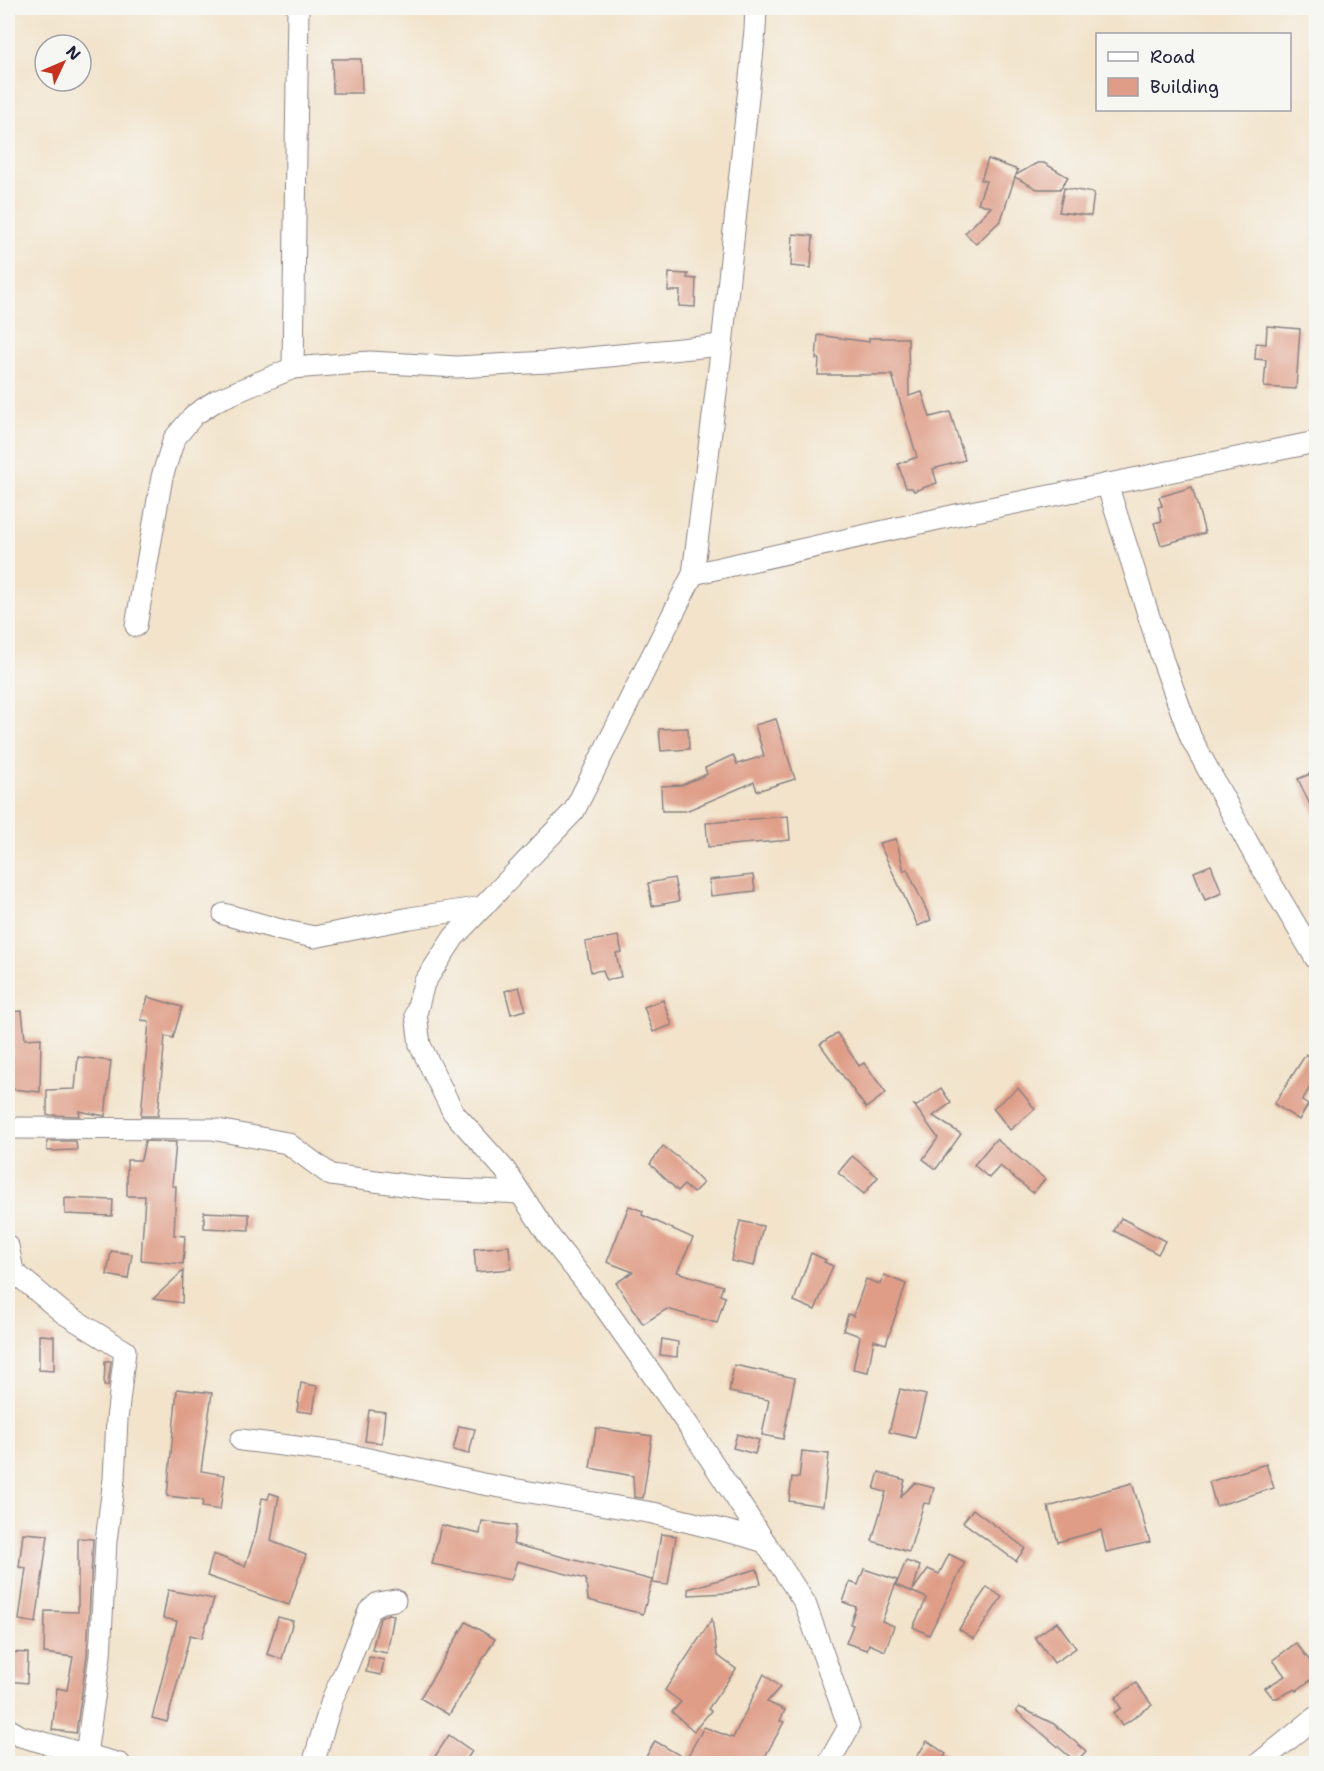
<svg xmlns="http://www.w3.org/2000/svg" width="1324" height="1771" font-family="'Shantell Sans',sans-serif">
	<style>
		.building { fill: #df9d87 }
		.lines { fill: none; stroke-linecap: round; stroke-linejoin: round }
		.minor-casing { stroke: #8a8282; stroke-width: 23 }
		.minor { stroke: #fff; stroke-width: 21 }
	</style>
	<rect width="100%" height="100%" fill="#f6f6f2"/>
	<filter id="ink" filterUnits="userSpaceOnUse"><feTurbulence type="fractalNoise" baseFrequency=".0167" numOctaves="2"/><feDisplacementMap in="SourceGraphic" scale="12" xChannelSelector="R" yChannelSelector="G"/><feConvolveMatrix kernelMatrix="1 2 1 2 8 2 1 2 1" color-interpolation-filters="sRGB"/></filter>
	<filter id="wash" filterUnits="userSpaceOnUse"><feTurbulence type="fractalNoise" baseFrequency=".008" numOctaves="4" result="noise"/><feDisplacementMap in="SourceGraphic" scale="24" xChannelSelector="R" yChannelSelector="G"/><feGaussianBlur stdDeviation="1.35" result="paint"/><feColorMatrix in="noise" values="0 0 0 0 0 0 0 0 0 0 0 0 0 0 0 0 0 1.4 0 .05"/><feComposite in="paint" operator="in"/></filter>
	<g filter="url(#wash)">
		<rect width="100%" height="100%" fill="#f2e3ca"/>
		<g id="blocks">
			<g class="building">
				<path d="M332,59H361L362,93H333Z"/>
				<path d="M988,159L1018,170L1016,175L1037,163H1044L1068,177L1060,189H1037L1015,177L1001,220L976,244L965,233L991,207L978,203L986,181L981,180Z"/>
				<path d="M1064,188L1094,193L1091,216L1059,212Z"/>
				<path d="M793,234L813,236L811,268L791,266Z"/>
				<path d="M669,273L688,274L687,278L696,279L695,307L679,306L680,291H668Z"/>
				<path d="M1267,326L1300,329L1296,389L1264,387L1266,360L1255,359L1256,343L1266,344Z"/>
				<path d="M818,335L869,342V338H908L909,396L922,392L930,417L950,412L965,460L933,469L937,483L914,491L912,488H906L898,464L917,457L892,375H818L819,359H816Z"/>
				<path d="M1192,487L1205,533L1161,545L1154,523L1162,521L1158,507L1162,506L1159,497Z"/>
				<path d="M776,719L795,779L757,791L754,782L686,811H662L661,786L682,785L707,774L705,768L733,755L737,764L764,756L755,725Z"/>
				<path d="M688,728L689,749L661,751L659,729Z"/>
				<path d="M1317,771V820L1298,779Z"/>
				<path d="M788,816L790,840L708,847L706,823Z"/>
				<path d="M896,839L904,871L907,869L931,920L918,926L879,843Z"/>
				<path d="M1211,865L1222,893L1205,900L1194,872Z"/>
				<path d="M753,875L755,891L711,896L709,880Z"/>
				<path d="M674,878L679,901L652,906L648,883Z"/>
				<path d="M618,936L622,952L616,953L621,977L606,980L603,970L591,972L585,942Z"/>
				<path d="M519,987L526,1010L511,1014L505,991Z"/>
				<path d="M148,997L182,1007L173,1038L165,1036L158,1116H141L149,1021L141,1020Z"/>
				<path d="M663,1000L672,1025L653,1032L644,1007Z"/>
				<path d="M22,1011L25,1039L41,1038L40,1092L11,1089V1085H8V1012Z"/>
				<path d="M837,1033L859,1066L864,1063L886,1093L866,1108L820,1044Z"/>
				<path d="M1306,1054L1317,1061V1075L1302,1101L1308,1105L1299,1120L1274,1104Z"/>
				<path d="M78,1057L111,1061L105,1116L79,1111L80,1116L47,1115V1090L75,1089Z"/>
				<path d="M941,1088L951,1103L933,1116L961,1134L936,1169L923,1159L938,1138L914,1105L917,1106Z"/>
				<path d="M1018,1088L1035,1109L1010,1130L993,1108Z"/>
				<path d="M996,1139L1045,1179L1033,1193L1000,1166L989,1178L974,1165Z"/>
				<path d="M47,1141H76L77,1150L47,1151Z"/>
				<path d="M145,1141L176,1142L172,1186H176L174,1235L185,1236L183,1264L141,1260L145,1196H127V1160H141Z"/>
				<path d="M663,1146L680,1159L703,1183L693,1193L684,1185L678,1191L650,1164Z"/>
				<path d="M852,1156L878,1177L864,1194L838,1173Z"/>
				<path d="M65,1198L113,1200L112,1216L65,1214Z"/>
				<path d="M629,1206L643,1211L642,1215L693,1238L677,1272L723,1286L720,1295L725,1297L717,1323L667,1309L643,1324L616,1283L633,1272L607,1262Z"/>
				<path d="M204,1212L249,1214V1230L204,1228Z"/>
				<path d="M1121,1218L1165,1241L1158,1254L1114,1231Z"/>
				<path d="M740,1221L763,1226L754,1266L731,1261Z"/>
				<path d="M509,1246L511,1269L476,1272L474,1249Z"/>
				<path d="M111,1251L132,1254L128,1279L107,1275Z"/>
				<path d="M811,1253L826,1260L824,1262L833,1266L815,1310L794,1301Z"/>
				<path d="M183,1271L182,1303L153,1299Z"/>
				<path d="M884,1275L906,1284L886,1344L874,1340L868,1372L853,1369L860,1336L843,1330L848,1314L853,1316L866,1279L880,1284Z"/>
				<path d="M39,1335L54,1336V1371L39,1370Z"/>
				<path d="M662,1339L678,1342L677,1357L660,1355Z"/>
				<path d="M105,1361H111L108,1386H104Z"/>
				<path d="M734,1365L795,1378L783,1439L762,1435L769,1400L729,1392Z"/>
				<path d="M301,1383L317,1386L313,1413L297,1411Z"/>
				<path d="M177,1389L212,1393L201,1471L225,1475L220,1510L202,1507L203,1500L167,1496Z"/>
				<path d="M900,1389L926,1395L915,1438L889,1432Z"/>
				<path d="M369,1410L385,1412L382,1443L365,1441Z"/>
				<path d="M459,1426L475,1429L469,1454L453,1450Z"/>
				<path d="M596,1428L652,1436L643,1498L634,1497L633,1476L590,1468Z"/>
				<path d="M737,1434L759,1440L755,1454L733,1448Z"/>
				<path d="M802,1451L829,1454L823,1506L789,1501L792,1477L799,1478Z"/>
				<path d="M1266,1464L1274,1488L1216,1506L1209,1482Z"/>
				<path d="M879,1472L905,1480L901,1496L915,1483L934,1488L930,1504L924,1503L909,1552L872,1541L886,1492L874,1489Z"/>
				<path d="M1132,1483L1150,1542L1106,1552L1101,1530L1058,1542L1048,1507Z"/>
				<path d="M270,1493L279,1496L271,1541L306,1555L289,1605L207,1576L213,1554L245,1566L256,1533L262,1498L268,1499Z"/>
				<path d="M973,1509L1025,1548L1016,1561L963,1522Z"/>
				<path d="M482,1521L516,1526L513,1544L652,1580L643,1614L588,1600L586,1579L517,1561L511,1580L432,1564L441,1525L480,1534Z"/>
				<path d="M23,1533L48,1535L36,1623L19,1620L26,1568L19,1567Z"/>
				<path d="M661,1534L676,1536L668,1585L653,1583Z"/>
				<path d="M78,1538L93,1539L87,1655L76,1733L52,1730L57,1688L67,1690L73,1657L44,1653L45,1611L78,1612Z"/>
				<path d="M949,1554L965,1562L929,1635L913,1627L927,1598L896,1585L906,1561L920,1566L913,1590L928,1569L939,1574Z"/>
				<path d="M757,1569L761,1584L727,1593L689,1595L688,1589Z"/>
				<path d="M864,1569L897,1580L882,1621L894,1626L885,1651L869,1644L867,1650L846,1643L853,1625L850,1624L856,1607L843,1602L850,1582L858,1585Z"/>
				<path d="M987,1587L1002,1597L974,1639L959,1629Z"/>
				<path d="M168,1590L214,1599L202,1638L190,1635L167,1722L152,1718L177,1621L163,1618Z"/>
				<path d="M388,1614L394,1615L387,1653L372,1650L380,1618Z"/>
				<path d="M278,1617L293,1621L282,1659L267,1654Z"/>
				<path d="M712,1619L717,1655L736,1669L708,1709L711,1711L694,1731L672,1712L681,1702L665,1690Z"/>
				<path d="M466,1622L495,1639L449,1715L420,1698Z"/>
				<path d="M1057,1622L1076,1648L1054,1663L1035,1637Z"/>
				<path d="M1296,1643L1317,1670V1675L1296,1691L1295,1689L1277,1698H1273L1265,1688L1285,1676L1273,1660Z"/>
				<path d="M8,1652L28,1653L27,1683L8,1681Z"/>
				<path d="M369,1657L384,1660L381,1675L366,1672Z"/>
				<path d="M764,1674L780,1687L767,1702L785,1710L780,1721L784,1722L761,1764H642L655,1741L686,1759L704,1727L733,1738Z"/>
				<path d="M1136,1683L1152,1705L1122,1726L1113,1713L1121,1708L1115,1698Z"/>
				<path d="M1019,1707L1054,1724L1086,1751L1076,1762L1016,1711Z"/>
				<path d="M449,1735L472,1751L464,1764H430Z"/>
				<path d="M927,1741L946,1754L940,1764H912Z"/>
			</g>
		</g>
	</g>
	<g filter="url(#ink)">
		<use href="#blocks" fill-opacity="0" stroke="#8a8282" stroke-width="1.5"/>
		<g class="lines">
			<defs>
				<g id="minor">
					<path d="M298,8L293,368L370,362L457,367L547,362L722,345"/>
					<path d="M756,8L755,30L722,345L693,574L574,811L454,937L424,983L416,1014L420,1045L453,1112L505,1170L549,1236L596,1295L688,1425L805,1603L849,1727L828,1764"/>
					<path d="M1107,484L1163,661L1191,738L1256,858L1316,959"/>
					<path d="M693,574L956,515L1316,442"/>
					<path d="M136,626L162,477L174,439L194,415L217,400L293,368"/>
					<path d="M224,914L281,930L314,937L410,918L483,907"/>
					<path d="M8,1128L212,1129L287,1143L331,1175L434,1189L520,1193"/>
					<path d="M8,1246L13,1271L62,1312L125,1351L117,1419L114,1479L106,1541L100,1656L86,1754"/>
					<path d="M241,1440L337,1452L483,1484L653,1513L742,1535L765,1542"/>
					<path d="M8,1729L20,1736L120,1764"/>
					<path d="M313,1764L333,1697L347,1667L369,1611L378,1603L395,1600"/>
					<path d="M1258,1764L1316,1717"/>
				</g>
			</defs>
			<use href="#minor" class="minor-casing"/>
			<use href="#minor" class="minor"/>
		</g>
	</g>
	<rect width="1324" height="1771" fill="none" stroke="#f6f6f2" stroke-width="30"/>
	<rect x="1096" y="33" width="195" height="78" fill="#f6f6f2" stroke="#a1a1a9" stroke-width="1.5"/>
	<rect x="1108" y="52" width="30" height="9" fill="#ffffff" stroke="#a1a1a9" stroke-width="1.5"/>
	<text x="1150" y="63" font-size="18" fill="#22223b">Road</text>
	<rect x="1108" y="78" width="30" height="18" fill="#df9d87" stroke="#a1a1a9" stroke-width="1.5"/>
	<text x="1150" y="93" font-size="18" fill="#22223b">Building</text>
	<g transform="translate(63 63) rotate(46)"><circle r="28" fill="#f6f6f2" stroke="#a1a1a9" stroke-width="1.5"/>
	<path d="M0-4.5L10 22L0 15L-10 22Z" fill="#c8321e"/>
	<text y="-9" font-size="16" font-weight="bold" text-anchor="middle" fill="#22223b">N</text>
	</g>
</svg>
